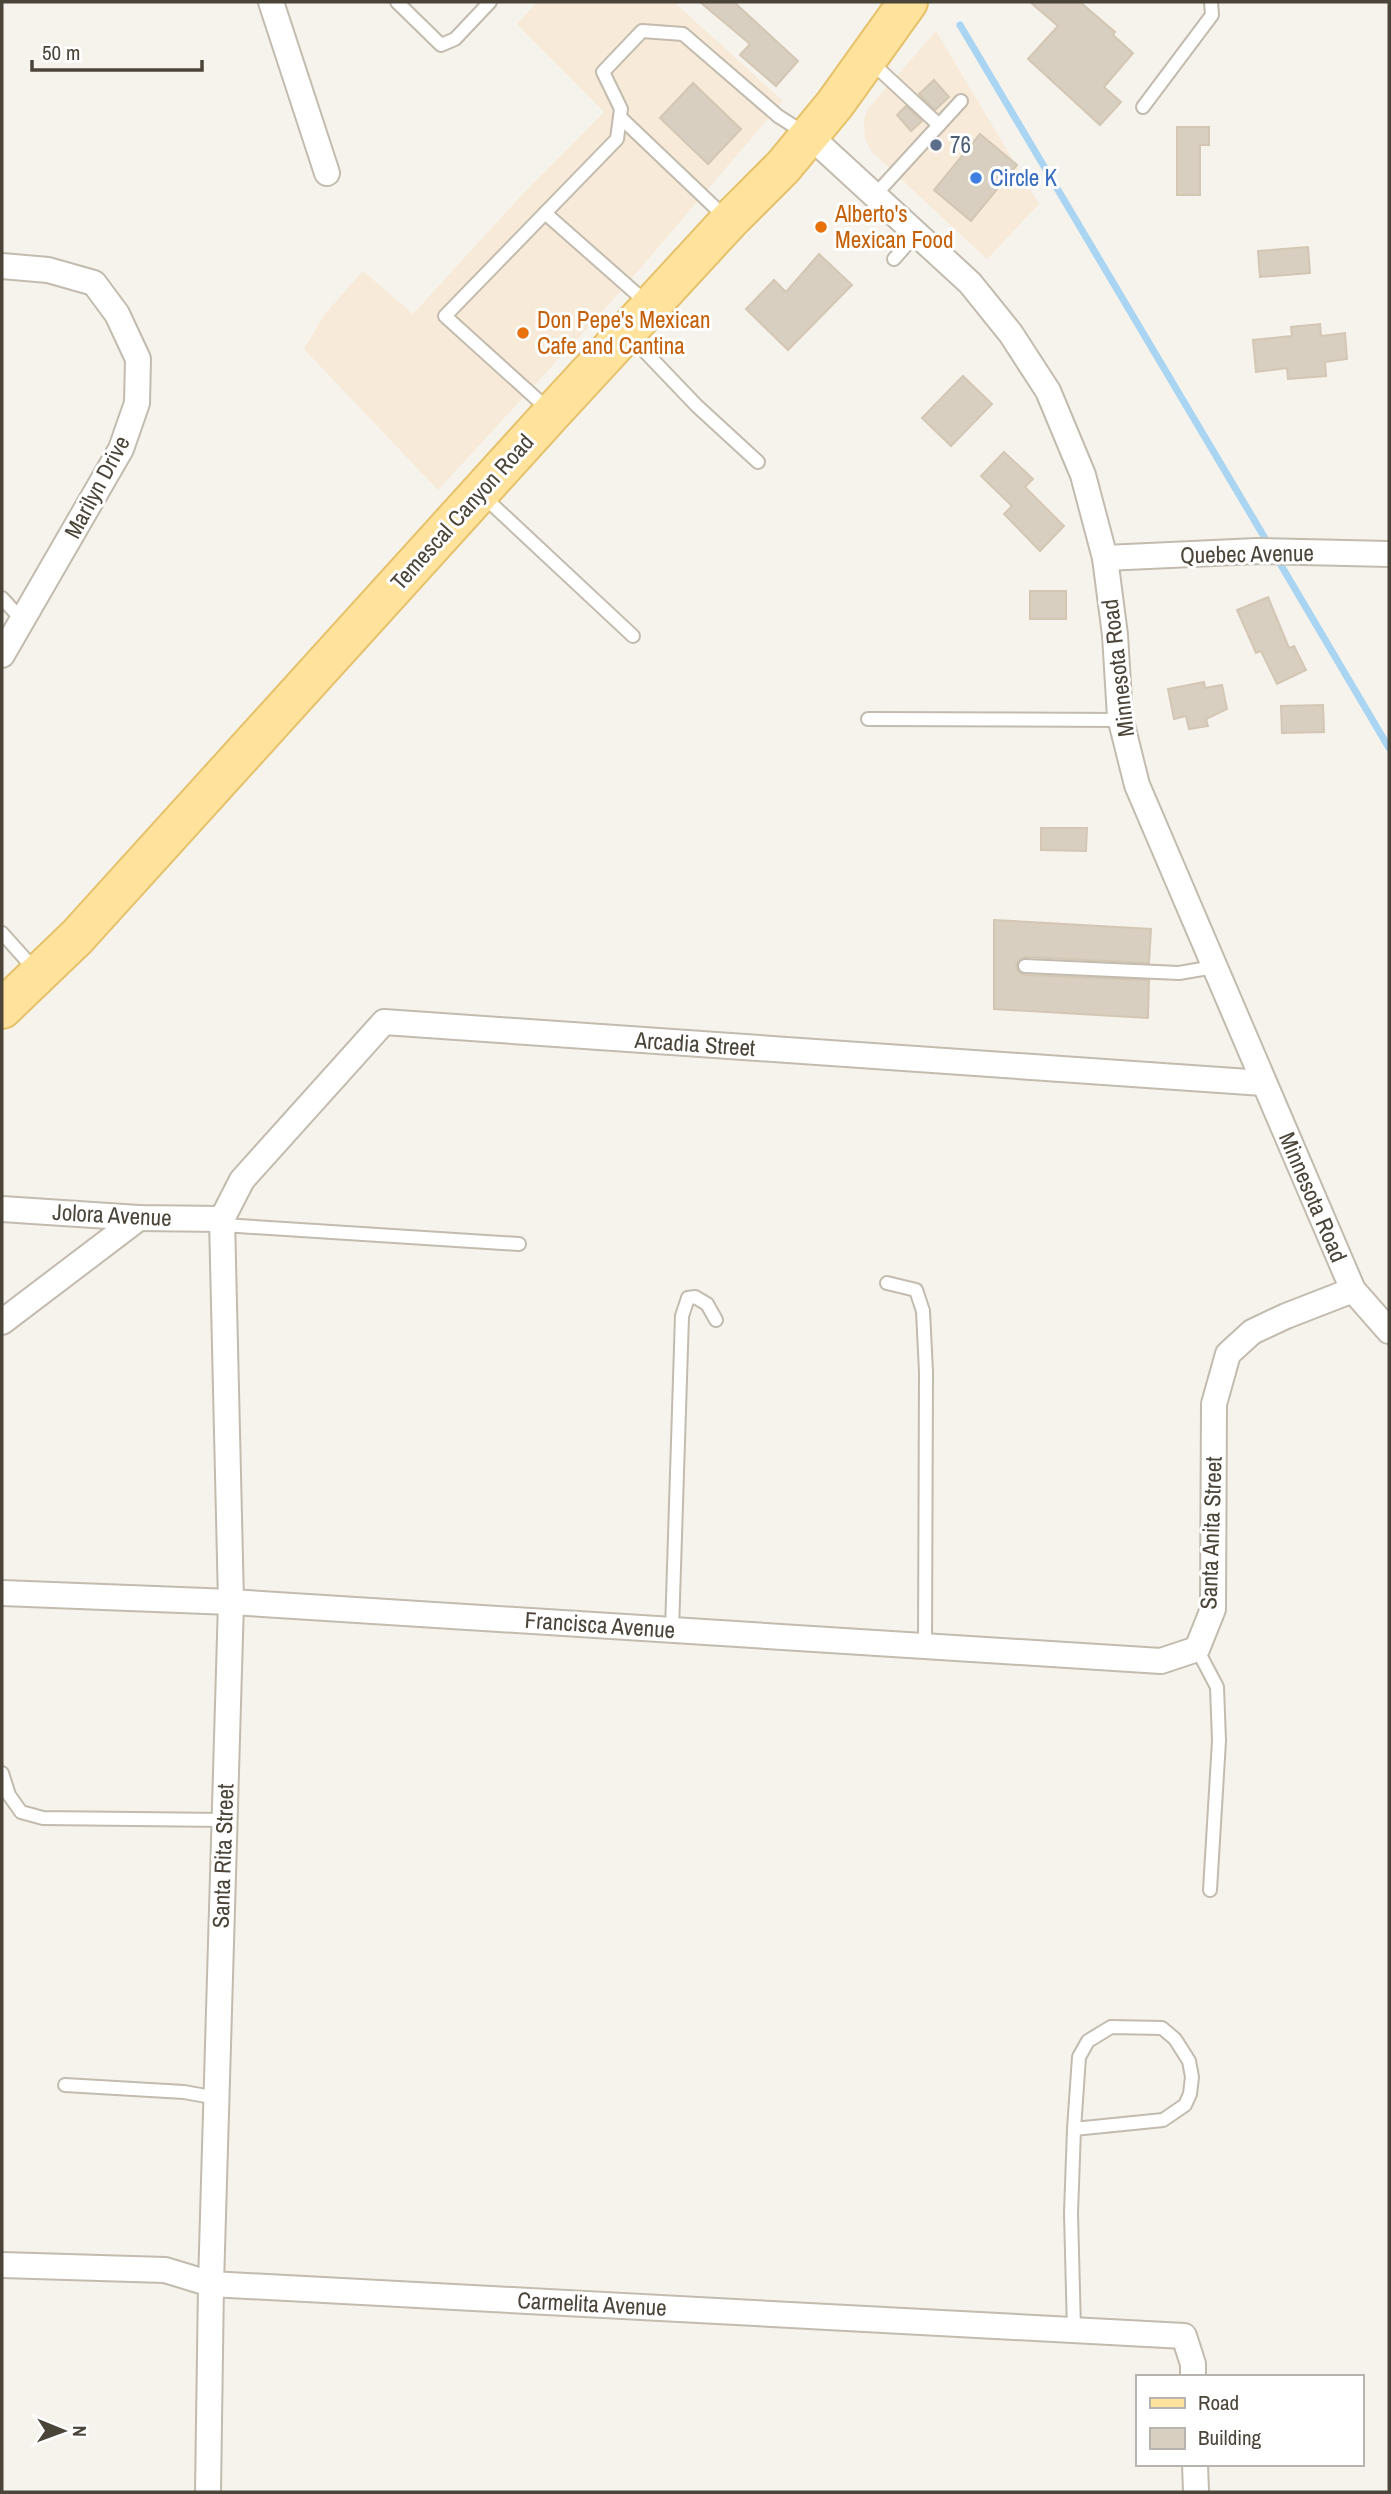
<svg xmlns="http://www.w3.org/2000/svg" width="1391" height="2494" font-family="'Archivo Narrow',sans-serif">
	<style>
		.commercial { fill: #f7ead8 }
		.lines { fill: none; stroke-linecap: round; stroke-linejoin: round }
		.stream { stroke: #a9d4f2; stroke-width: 7 }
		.building { fill: #d8cfc1; stroke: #d3c7b4; stroke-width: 2 }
		.service-casing { stroke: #c2bbae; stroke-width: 16 }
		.minor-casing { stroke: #c2bbae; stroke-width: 28 }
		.primary-casing { stroke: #e6c16a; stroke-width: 42 }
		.service { stroke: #fff; stroke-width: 12 }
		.minor { stroke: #fff; stroke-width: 24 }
		.primary { stroke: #ffe39c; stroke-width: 38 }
		.service-dot { fill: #5c6f8a; stroke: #fff; stroke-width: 2.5 }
		.shop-dot { fill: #3f7fe0; stroke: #fff; stroke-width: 2.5 }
		.food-dot { fill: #e8710a; stroke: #fff; stroke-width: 2.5 }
		.labels { text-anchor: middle; stroke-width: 6; stroke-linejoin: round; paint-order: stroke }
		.service-label { font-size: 23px; fill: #4e5e75; stroke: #fff; text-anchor: start }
		.shop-label { font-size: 23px; fill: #366cbe; stroke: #fff; text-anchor: start }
		.food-label { font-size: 23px; fill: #c56008; stroke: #fff; text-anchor: start }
		.street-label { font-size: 23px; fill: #4b4439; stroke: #fff }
	</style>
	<rect width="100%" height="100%" fill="#f6f3ec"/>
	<g class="commercial">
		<path d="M537,2H674L783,101L621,291L438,490L304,349L325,314L363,271L413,314L520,197L604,112L517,24Z"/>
		<path d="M936,31L1039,204L987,259L871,151L865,139L864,120L867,110Z"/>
	</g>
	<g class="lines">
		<g class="stream">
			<path d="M960,25L1269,545"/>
			<path d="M1275,555L1389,748"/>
		</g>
	</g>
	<g class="building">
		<path d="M700,2H734L798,61L776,86L740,55L750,44Z"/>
		<path d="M1030,2H1080L1115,32L1113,35L1133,53L1104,87L1121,102L1100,125L1028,59L1058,26Z"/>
		<path d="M934,80L949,97L935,110L919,94Z"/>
		<path d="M693,83L741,129L708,164L660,118Z"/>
		<path d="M906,106L922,121L911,131L897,115Z"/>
		<path d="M1177,127H1209V145H1200V195H1177Z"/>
		<path d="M980,134L1017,165L971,221L934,190Z"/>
		<path d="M1308,247L1310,273L1260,277L1258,251Z"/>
		<path d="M819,254L852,285L788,350L746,309L774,280L786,292Z"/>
		<path d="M1320,324L1321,336L1345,333L1347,359L1325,362L1326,376L1288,379L1287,368L1256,372L1253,340L1292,336L1291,327Z"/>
		<path d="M963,376L992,404L951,446L922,418Z"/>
		<path d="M1004,452L1033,479L1025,487L1064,526L1040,551L1004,514L1012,506L981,476Z"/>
		<rect x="1030" y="591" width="36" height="28"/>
		<path d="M1268,597L1289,648L1294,646L1306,670L1277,684L1261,651L1256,653L1237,610Z"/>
		<path d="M1204,682L1205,688L1222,685L1227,709L1206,719L1208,726L1189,729L1186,716L1174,719L1168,689Z"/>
		<path d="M1323,705L1324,732L1282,733L1281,706Z"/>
		<path d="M1041,828H1087L1086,851L1041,850Z"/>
		<path d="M994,920L1151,929L1149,963L1025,957L1018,961L1016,966L1020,973L1025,975L1149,980L1148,1018L994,1009Z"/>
	</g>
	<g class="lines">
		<defs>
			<g id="service">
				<path d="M397,2L441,45L455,39L490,2"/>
				<path d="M870,61L939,125"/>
				<path d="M1143,107L1212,15L1211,2"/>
				<path d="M620,117L726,218"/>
				<path d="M875,195L961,101"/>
				<path d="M545,213L647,303"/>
				<path d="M894,259L917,233"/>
				<path d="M630,336L697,406L758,462"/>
				<path d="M550,411L445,316L617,139L621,109L603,72L642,31L683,34L778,116L806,134"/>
				<path d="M482,495L633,636"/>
				<path d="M2,598L22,620"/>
				<path d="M868,719L1121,720"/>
				<path d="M2,933L36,971"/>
				<path d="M1025,966L1179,973L1214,967"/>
				<path d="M223,1225L519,1244"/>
				<path d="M887,1283L916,1290L923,1311L926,1372L925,1646"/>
				<path d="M672,1630L682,1316L688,1298L695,1297L707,1304L716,1320"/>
				<path d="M1197,1649L1217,1687L1219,1741L1210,1890"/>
				<path d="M2,1773L9,1795L21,1812L43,1818L225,1820"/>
				<path d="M65,2085L184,2092L217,2098"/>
				<path d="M1074,2330L1071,2213L1074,2129L1079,2057L1088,2041L1111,2027L1162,2028L1175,2039L1189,2061L1192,2077L1190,2094L1185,2105L1163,2120L1074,2129"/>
			</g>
			<g id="minor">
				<path d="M271,2L327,173"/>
				<path d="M810,136L970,283L1011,334L1048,391L1083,475L1105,558L1115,635L1120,717L1137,785L1353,1290L1389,1331"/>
				<path d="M2,266L48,270L94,283L117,314L138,359L137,403L121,449L2,655"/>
				<path d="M1105,558L1257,551L1389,554"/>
				<path d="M2,1209L139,1218L222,1219"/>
				<path d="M222,1219L242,1180L384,1022L1263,1083"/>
				<path d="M2,1322L139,1218"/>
				<path d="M2,1593L231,1602L1161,1661L1197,1649L1213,1609L1214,1404L1228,1354L1252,1332L1286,1316L1353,1290"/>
				<path d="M2,2265L165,2270L211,2284L1184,2336L1193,2364V2377"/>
				<path d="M1195,2464L1196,2492"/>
				<path d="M208,2492L211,2284L231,1602L222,1219"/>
			</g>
			<path id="primary" d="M2,1009L77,937L552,413L729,221L783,167L835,104L908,2"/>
		</defs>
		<use href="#service" class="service-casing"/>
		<use href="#minor" class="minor-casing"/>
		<use href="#primary" class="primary-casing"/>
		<use href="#service" class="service"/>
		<use href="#minor" class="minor"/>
		<use href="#primary" class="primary"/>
	</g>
	<circle class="service-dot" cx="936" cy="145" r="7"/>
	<circle class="shop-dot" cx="976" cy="178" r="7"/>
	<g class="food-dot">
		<circle cx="821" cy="227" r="7"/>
		<circle cx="523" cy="333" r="7"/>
	</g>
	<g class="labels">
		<g class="service-label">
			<text x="950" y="153">76</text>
		</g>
		<g class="shop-label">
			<text x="990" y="186">Circle K</text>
		</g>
		<g class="food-label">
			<text x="835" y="222">Alberto's<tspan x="835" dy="26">Mexican Food</tspan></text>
			<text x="537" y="328">Don Pepe's Mexican<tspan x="537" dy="26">Cafe and Cantina</tspan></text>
		</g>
		<g class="street-label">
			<text transform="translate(97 487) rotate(-62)" y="8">Marilyn Drive</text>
			<text transform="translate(462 512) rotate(-48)" y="8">Temescal Canyon Road</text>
			<text transform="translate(1247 554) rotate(-1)" y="8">Quebec Avenue</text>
			<text transform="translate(1118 668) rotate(-97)" y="8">Minnesota Road</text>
			<text transform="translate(695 1044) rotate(4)" y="8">Arcadia Street</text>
			<text transform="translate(1313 1197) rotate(67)" y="8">Minnesota Road</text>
			<text transform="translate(112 1215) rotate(3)" y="8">Jolora Avenue</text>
			<text transform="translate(1211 1533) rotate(-88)" y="8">Santa Anita Street</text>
			<text transform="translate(600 1625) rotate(4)" y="8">Francisca Avenue</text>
			<text transform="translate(223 1856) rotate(-88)" y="8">Santa Rita Street</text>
			<text transform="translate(592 2304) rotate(3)" y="8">Carmelita Avenue</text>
		</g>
	</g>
	<rect width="1391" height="2494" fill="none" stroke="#4b4439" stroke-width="7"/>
	<rect x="1136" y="2375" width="228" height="91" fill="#ffffff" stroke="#b7b4b0" stroke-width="2"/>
	<rect x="1150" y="2398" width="35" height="10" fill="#ffe39c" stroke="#b7b4b0" stroke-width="2"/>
	<text x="1198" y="2410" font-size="21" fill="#4b4439">Road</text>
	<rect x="1150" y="2428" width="35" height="21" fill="#d8cfc1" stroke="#b7b4b0" stroke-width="2"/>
	<text x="1198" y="2445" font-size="21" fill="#4b4439">Building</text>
	<g transform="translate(63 2431) rotate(91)" stroke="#ffffff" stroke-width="5" paint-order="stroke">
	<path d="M0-5L12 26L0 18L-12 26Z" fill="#4b4439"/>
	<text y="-10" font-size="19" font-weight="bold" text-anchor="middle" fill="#4b4439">N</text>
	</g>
	<path d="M32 60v10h170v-10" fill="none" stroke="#4b4439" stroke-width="3.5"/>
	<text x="42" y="60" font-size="21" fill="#4b4439" stroke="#ffffff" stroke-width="5" paint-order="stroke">50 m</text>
</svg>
